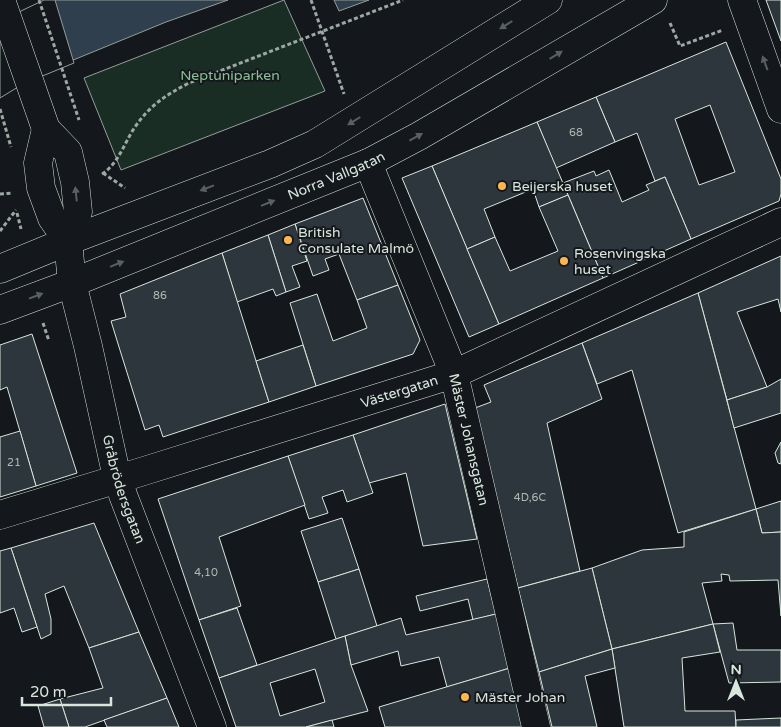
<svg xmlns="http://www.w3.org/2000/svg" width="781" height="727" font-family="'Varela Round',sans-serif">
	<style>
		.green { fill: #1a2d24; stroke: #939e99 }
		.water { fill: #2f3f4d; stroke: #939e99 }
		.pier { fill: #14181c; stroke: #939e99 }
		.building { fill: #2c363c; stroke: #d8e6dc; fill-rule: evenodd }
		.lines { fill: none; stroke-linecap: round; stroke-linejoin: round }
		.minor-casing { stroke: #d8e6dc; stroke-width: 29 }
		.major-casing { stroke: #d8e6dc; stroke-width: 29 }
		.path { stroke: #9da8a2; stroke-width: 3; stroke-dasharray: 4 2.5; stroke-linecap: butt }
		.minor { stroke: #14181c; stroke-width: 28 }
		.major { stroke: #14181c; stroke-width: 28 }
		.oneway { fill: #59605f }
		.poi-dot { fill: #ffb74d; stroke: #14181c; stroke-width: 2 }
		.labels { text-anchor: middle; stroke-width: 4; stroke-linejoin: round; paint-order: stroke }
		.number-label { font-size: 11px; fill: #adbab4 }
		.park-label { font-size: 14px; fill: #8ac095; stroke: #14181c }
		.street-label { font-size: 14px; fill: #d8e6dc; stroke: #14181c }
		.poi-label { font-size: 14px; fill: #d8e6dc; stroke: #14181c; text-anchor: start }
	</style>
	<rect width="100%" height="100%" fill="#14181c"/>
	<path class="green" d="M284,0L325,91L121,170L84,78Z"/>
	<g class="water">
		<path d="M50,0H228L166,22L22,81Z"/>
		<path d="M334,0H369L339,11Z"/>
	</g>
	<path class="pier" d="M44,0H55L74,63L23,84L0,98V21Z"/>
	<g class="building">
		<path d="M766,0H781V41Z"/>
		<path d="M726,42L781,179V194L779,201L691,239L665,177L655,181L637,133L615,142L596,97ZM710,105L735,172L699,185L675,119Z"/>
		<path d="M596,97L615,142L556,168L537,122Z"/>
		<path d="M537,122L568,195L539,207L533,189L484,209L495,237L467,249L432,166Z"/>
		<path d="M432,166L499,324L469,337L402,178Z"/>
		<path d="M609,170L622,202L649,190L646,185L665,177L691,239L603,278L563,183L594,171L596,176Z"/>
		<path d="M568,195L603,278L499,324L467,249L495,237L510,271L558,251L539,207Z"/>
		<path d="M363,198L398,285L357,300L339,254L325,259L329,270L313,276L295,224Z"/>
		<path d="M295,224L307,261L292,266L300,287L286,292L268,235Z"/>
		<path d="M268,235L286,292L276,296L273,289L237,302L222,253Z"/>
		<path d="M222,253L269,402L163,437L159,425L145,430L119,347L111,321L126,317L120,294Z"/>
		<path d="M781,256V312L778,299L737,312L767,387L727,400L698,293Z"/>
		<path d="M398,285L420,340L413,354L316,386L290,303L317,294L333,341L367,328L357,300Z"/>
		<path d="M698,293L756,509L678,533L632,370L597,384L582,343Z"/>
		<path d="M32,334L77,473L36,486L7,387L0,390V345Z"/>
		<path d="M582,343L602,399L547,423L580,571L518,588L475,408L491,402L484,385Z"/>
		<path d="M303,345L316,386L269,402L256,361Z"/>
		<path d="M781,379V413L734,428L727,400L767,387Z"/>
		<path d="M445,404L477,539L423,546L406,473L369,483L353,435Z"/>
		<path d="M20,431L36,486L0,497V437Z"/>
		<path d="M353,435L373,493L347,502L343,490L322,497L328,513L309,519L288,456Z"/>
		<path d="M781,442V464L778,463L775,453Z"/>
		<path d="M288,456L305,505L219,537L241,606L199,620L158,499Z"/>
		<path d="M781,501V532L762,533L756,509Z"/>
		<path d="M756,509L762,533L781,532V616L778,580L730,581L729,575L721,574L722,581L702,583L713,624L612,649L592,568L642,550L684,547V532Z"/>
		<path d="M342,518L359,569L318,582L301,531Z"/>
		<path d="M94,523L139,632L89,648L64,586L45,594L51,619V634L41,639L11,548Z"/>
		<path d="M11,548L37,627L22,632L14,608L0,613V551Z"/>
		<path d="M592,568L612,649L539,672L518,588Z"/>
		<path d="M359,569L377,626L336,639L318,582Z"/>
		<path d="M487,579L496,614L473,620L468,599L420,611L416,596Z"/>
		<path d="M237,608L257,665L219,678L199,620Z"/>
		<path d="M496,614L510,668L447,687L439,657L401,666L398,651L351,665L345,636L401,618L406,635Z"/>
		<path d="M733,623L737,650H781V682L729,683L713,624Z"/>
		<path d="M713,624L720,652L682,658L685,711H735L736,727H624L612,649Z"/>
		<path d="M139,632L167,698L85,727H69L60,699L103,688L89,648Z"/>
		<path d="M345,636L351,665L368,711L306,727H236L219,678ZM315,669L325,702L280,716L270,683Z"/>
		<path d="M612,649L615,668L585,676L597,727H552L539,672Z"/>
		<path d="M510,668L524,727H385L379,707Z"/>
		<path d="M167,698L179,727H107L104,720Z"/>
		<path d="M60,699L69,727H44L38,706Z"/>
		<path d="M781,718V727H736V720Z"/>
		<path d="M332,720L334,727H306Z"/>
	</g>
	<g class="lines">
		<defs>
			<g id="minor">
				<path id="s1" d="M1,0L46,129L68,152L75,182L78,212L68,241L72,283L88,346L114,464L123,495L212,727"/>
				<path d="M742,0L781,109"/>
				<path d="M46,129L38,163L41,188L52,218L68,241"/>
				<path id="s2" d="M368,163L454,374L536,727"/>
				<path id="s3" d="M0,515L144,471L454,374L781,222"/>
			</g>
			<g id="major">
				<path d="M0,269L68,241L270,164L315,144L548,0"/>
				<path id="s4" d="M0,310L72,283L368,163L419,136L653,0"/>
			</g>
		</defs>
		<use href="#minor" class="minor-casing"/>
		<use href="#major" class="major-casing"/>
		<g class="path">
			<path d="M39,0L79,120"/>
			<path d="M311,0L344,94"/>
			<path d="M670,23L680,46L723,30"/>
			<path d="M0,109L11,147"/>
			<path d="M103,173L125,188"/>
			<path d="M102,174C119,163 124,143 135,127C150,105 166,95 189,83L403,0"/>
			<path d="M0,194L13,193"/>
			<path d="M17,213L21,229"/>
			<path d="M0,231L16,210"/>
			<path d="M43,323L49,341"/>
		</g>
		<use href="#minor" class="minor"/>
		<use href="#major" class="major"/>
	</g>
	<defs><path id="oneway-solid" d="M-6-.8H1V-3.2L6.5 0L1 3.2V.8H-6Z" transform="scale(1.25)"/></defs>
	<g class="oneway">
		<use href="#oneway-solid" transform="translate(506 25) rotate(148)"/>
		<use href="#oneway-solid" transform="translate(556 55) rotate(-31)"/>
		<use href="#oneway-solid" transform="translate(765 63) rotate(-110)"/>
		<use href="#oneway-solid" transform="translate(354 121) rotate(148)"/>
		<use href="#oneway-solid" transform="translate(416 137) rotate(-29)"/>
		<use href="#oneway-solid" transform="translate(207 188) rotate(159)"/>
		<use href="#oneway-solid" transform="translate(76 194) rotate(-96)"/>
		<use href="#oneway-solid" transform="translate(268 203) rotate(-22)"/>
		<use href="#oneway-solid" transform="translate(117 264) rotate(-22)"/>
		<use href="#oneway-solid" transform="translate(36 296) rotate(-21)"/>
	</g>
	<g class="poi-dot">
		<circle cx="502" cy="186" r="5"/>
		<circle cx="288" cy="240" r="5"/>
		<circle cx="564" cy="261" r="5"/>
		<circle cx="465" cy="697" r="5"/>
	</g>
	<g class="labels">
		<g class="number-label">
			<text x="576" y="136">68</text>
			<text x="160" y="299">86</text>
			<text x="14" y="466">21</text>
			<text x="530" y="501">4D,6C</text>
			<text x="206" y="576">4,10</text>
		</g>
		<g class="park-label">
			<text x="230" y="80">Neptuniparken</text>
		</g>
		<g class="street-label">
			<text dy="5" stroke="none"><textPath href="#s4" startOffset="362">Norra Vallgatan</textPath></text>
			<text dy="5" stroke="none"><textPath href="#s3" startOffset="418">Västergatan</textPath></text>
			<text dy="5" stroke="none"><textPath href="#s2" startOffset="295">Mäster Johansgatan</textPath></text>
			<text dy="5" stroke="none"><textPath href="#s1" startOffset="515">Gråbrödersgatan</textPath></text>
		</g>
		<g class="poi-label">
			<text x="512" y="191">Beijerska huset</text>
			<text x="298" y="237">British<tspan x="298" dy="16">Consulate Malmö</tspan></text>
			<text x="574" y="258">Rosenvingska<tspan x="574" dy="16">huset</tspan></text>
			<text x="475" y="702">Mäster Johan</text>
		</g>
	</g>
	<g transform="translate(736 682)" stroke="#14181c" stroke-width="4" paint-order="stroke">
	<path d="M0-4L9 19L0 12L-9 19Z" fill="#d8e6dc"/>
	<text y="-8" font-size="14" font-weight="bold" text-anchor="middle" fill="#d8e6dc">N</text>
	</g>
	<path d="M22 697v8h89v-8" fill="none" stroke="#d8e6dc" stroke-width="2.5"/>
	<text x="30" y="697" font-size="15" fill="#d8e6dc" stroke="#14181c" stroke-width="4" paint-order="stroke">20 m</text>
</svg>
